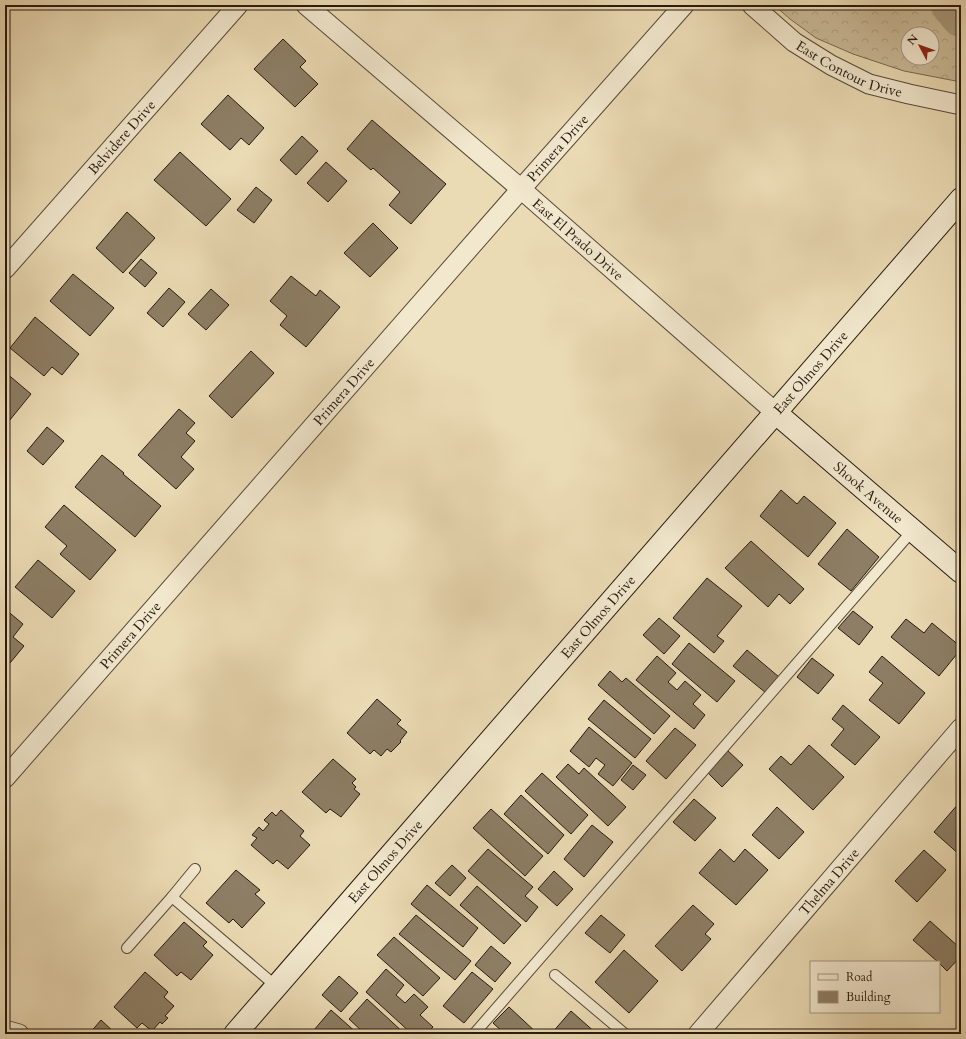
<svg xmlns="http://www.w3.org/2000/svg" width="966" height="1039" font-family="Cardo,serif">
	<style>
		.forest { fill: url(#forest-crowns); stroke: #786a54; fill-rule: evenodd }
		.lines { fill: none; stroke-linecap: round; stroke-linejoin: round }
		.river { stroke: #a8997c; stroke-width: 40 }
		.building { fill: #8d7e65; stroke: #271a10 }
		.lane-casing { stroke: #584a39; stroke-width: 12 }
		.street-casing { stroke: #584a39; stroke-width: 21 }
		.secondary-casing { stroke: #271a10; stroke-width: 24 }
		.lane { stroke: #f2e8ce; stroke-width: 10 }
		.street { stroke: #f2e8ce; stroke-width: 19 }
		.secondary { stroke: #f2e8ce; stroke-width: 22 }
		.labels { text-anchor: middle; stroke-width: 3.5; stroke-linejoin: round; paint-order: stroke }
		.street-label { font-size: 14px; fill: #271a10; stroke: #f2e8ce }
	</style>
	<defs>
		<pattern id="forest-crowns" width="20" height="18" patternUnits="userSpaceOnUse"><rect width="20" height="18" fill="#caba98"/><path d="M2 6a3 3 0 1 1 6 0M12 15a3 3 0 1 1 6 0" fill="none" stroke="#ae9f82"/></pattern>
	</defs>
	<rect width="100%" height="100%" fill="#ebdbb4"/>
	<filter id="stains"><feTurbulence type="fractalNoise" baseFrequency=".005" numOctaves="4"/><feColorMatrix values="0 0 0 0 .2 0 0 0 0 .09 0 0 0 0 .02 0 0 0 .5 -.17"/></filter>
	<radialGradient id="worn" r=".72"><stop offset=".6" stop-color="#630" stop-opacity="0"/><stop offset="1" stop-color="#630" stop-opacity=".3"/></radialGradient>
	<path class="forest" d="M774,5H961V82L904,71L853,54L816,38L790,19ZM908,34H932V58H908Z"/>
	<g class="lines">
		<path class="river" d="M951,5L961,17"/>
	</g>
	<g class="building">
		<path d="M283,39L306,61L300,67L318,84L295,107L254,69Z"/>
		<path d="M228,95L264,128L249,145L241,138L230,150L201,124Z"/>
		<path d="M372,120L446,184L411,224L389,205L400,192L373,168L371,170L347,149Z"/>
		<path d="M302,136L318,151L296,175L280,160Z"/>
		<path d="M180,152L231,199L206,226L154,180Z"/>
		<path d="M326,162L347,181L328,202L307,183Z"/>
		<path d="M256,187L272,200L254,223L237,210Z"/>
		<path d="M127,212L155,238L123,273L96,248Z"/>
		<path d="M373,223L398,248L370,277L344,253Z"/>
		<path d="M141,259L157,273L145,287L129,273Z"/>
		<path d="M73,274L114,308L90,336L50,301Z"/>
		<path d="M291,276L316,296L320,290L340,307L306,347L280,325L287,316L270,301Z"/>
		<path d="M169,288L185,302L163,327L147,313Z"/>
		<path d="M211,289L229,305L206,330L188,314Z"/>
		<path d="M35,317L79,354L62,375L52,367L44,376L10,348Z"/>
		<path d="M251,351L274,373L232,418L209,396Z"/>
		<path d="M5,372L31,394L5,426Z"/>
		<path d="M179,409L195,423L186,433L195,441L181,457L194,469L176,489L138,455Z"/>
		<path d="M47,427L64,441L43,465L27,451Z"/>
		<path d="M102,455L124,473L123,474L161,506L135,537L75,487Z"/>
		<path d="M781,490L797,504L804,496L836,523L808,557L760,516Z"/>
		<path d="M64,505L116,550L90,580L60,554L67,546L45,527Z"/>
		<path d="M847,529L879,557L851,591L818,564Z"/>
		<path d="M751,541L804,589L790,604L779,594L768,607L725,568Z"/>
		<path d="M38,560L75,591L52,618L15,587Z"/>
		<path d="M707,578L742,606L717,636L724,641L714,653L673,618Z"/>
		<path d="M5,609L23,624L13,637L24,646L10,663L5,659Z"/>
		<path d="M853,611L873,627L859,645L838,628Z"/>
		<path d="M659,618L680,636L664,654L643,635Z"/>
		<path d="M906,619L924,633L932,623L961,647V649L939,676L891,637Z"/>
		<path d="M689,643L735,681L717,702L672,664Z"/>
		<path d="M747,650L779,677L766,693L733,666Z"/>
		<path d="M657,656L676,673L668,682L677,690L685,681L701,695L693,704L705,715L694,729L636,680Z"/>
		<path d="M882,656L925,693L899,724L869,700L883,683L869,672Z"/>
		<path d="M812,658L834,675L818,694L797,677Z"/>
		<path d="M610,671L622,682L626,678L670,716L654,734L598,685Z"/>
		<path d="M377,699L401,720L397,724L407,732L400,741L401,742L391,752L387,749L381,756L374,750L370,754L347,733Z"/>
		<path d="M604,700L651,739L635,758L588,719Z"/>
		<path d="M843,705L880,737L855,765L831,745L844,729L832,719Z"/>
		<path d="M589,727L632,763L613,786L598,774L605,765L596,758L589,767L570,751Z"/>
		<path d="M675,728L696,745L666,779L646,761Z"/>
		<path d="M809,745L844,777L813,810L769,769L781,756L791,765Z"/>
		<path d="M727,750L743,765L722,787L707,772Z"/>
		<path d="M333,759L356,779L352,783L356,787L354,789L360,794L341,817L330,809L326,813L302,792Z"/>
		<path d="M568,764L579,774L584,768L626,807L608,826L556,777Z"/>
		<path d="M633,765L646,775L633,790L621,780Z"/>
		<path d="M542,773L588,815L571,834L525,791Z"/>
		<path d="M521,795L564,835L548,854L504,814Z"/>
		<path d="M694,799L716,818L695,841L673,822Z"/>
		<path d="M959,803L961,805V856L934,832Z"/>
		<path d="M777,807L804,832L779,859L752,835Z"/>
		<path d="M491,809L543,856L525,876L473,828Z"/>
		<path d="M281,810L304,831L300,836L310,845L288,869L277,860L273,864L251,845L257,838L252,835L259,827L263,831L269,824L264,820L272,812L276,816Z"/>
		<path d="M592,825L613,842L584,877L564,859Z"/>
		<path d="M488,849L533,887L525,896L538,907L526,922L468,871Z"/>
		<path d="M720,849L734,862L745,849L768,870L736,905L699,873Z"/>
		<path d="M924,850L946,870L917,902L895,881Z"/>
		<path d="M452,865L466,878L450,896L435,883Z"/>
		<path d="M236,870L260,890L255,894L265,903L242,928L233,919L229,923L206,903Z"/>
		<path d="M554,871L573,889L557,906L538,889Z"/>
		<path d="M427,885L478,928L463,947L411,904Z"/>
		<path d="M477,886L521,925L504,944L460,905Z"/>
		<path d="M693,905L714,924L705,934L711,939L682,971L655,946Z"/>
		<path d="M416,915L471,961L455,980L399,934Z"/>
		<path d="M601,915L625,935L610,953L585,933Z"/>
		<path d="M930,921L961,949V956L947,971L939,963V962H938L913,940Z"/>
		<path d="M184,922L207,942L203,946L213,955L191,980L181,972L177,976L154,955Z"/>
		<path d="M394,937L440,978L423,996L377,955Z"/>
		<path d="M491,946L511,963L495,982L475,965Z"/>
		<path d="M624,950L658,981L629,1013L595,982Z"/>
		<path d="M386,969L404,985L396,995L405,1003L414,994L428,1007L420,1015L433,1027L427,1034H412L366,992Z"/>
		<path d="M145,972L168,992L164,997L174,1006L165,1016L168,1018L162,1024L160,1022L152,1031L142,1023L137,1028L114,1007Z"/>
		<path d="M472,972L493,989L464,1023L443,1006Z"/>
		<path d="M339,976L358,993L341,1012L322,995Z"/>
		<path d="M367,999L405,1034H365L349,1019Z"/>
		<path d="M509,1007L538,1034H505L493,1023Z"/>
		<path d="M331,1010L358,1034H319L314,1030Z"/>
		<path d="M571,1011L597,1034H551Z"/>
		<path d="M101,1020L116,1034H89Z"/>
	</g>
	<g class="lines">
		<defs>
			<g id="lane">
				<path d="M195,869L172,897L277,987"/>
				<path d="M127,948L172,897"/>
				<path d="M555,975L625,1034"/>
				<path d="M474,1034L913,530"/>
			</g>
			<g id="street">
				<path id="s1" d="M306,5L521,189L776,413"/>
				<path id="s2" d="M752,5L794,42L831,65L869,84L909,94L961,105"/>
				<path id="s3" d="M5,269L238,5"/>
				<path id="s4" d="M5,778L521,189L684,5"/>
				<path d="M5,1030L19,1034"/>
				<path id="s5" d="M698,1034L961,728"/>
			</g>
			<g id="secondary">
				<path id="s6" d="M776,413L961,572"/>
				<path id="s7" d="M235,1034L961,199"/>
			</g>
		</defs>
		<use href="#lane" class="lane-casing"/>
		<use href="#street" class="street-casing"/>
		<use href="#secondary" class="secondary-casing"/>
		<use href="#lane" class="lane"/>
		<use href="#street" class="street"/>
		<use href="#secondary" class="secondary"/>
	</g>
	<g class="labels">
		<g class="street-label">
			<text dy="5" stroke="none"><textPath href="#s2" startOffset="118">East Contour Drive</textPath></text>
			<text dy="5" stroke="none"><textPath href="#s3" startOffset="176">Belvidere Drive</textPath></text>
			<text dy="5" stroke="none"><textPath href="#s4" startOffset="838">Primera Drive</textPath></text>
			<text dy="5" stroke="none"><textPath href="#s1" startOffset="359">East El Prado Drive</textPath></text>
			<text dy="5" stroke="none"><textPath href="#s7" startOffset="877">East Olmos Drive</textPath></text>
			<text dy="5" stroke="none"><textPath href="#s4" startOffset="514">Primera Drive</textPath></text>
			<text dy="5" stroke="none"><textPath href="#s6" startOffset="122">Shook Avenue</textPath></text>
			<text dy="5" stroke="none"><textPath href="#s7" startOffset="553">East Olmos Drive</textPath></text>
			<text dy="5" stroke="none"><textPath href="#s4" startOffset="190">Primera Drive</textPath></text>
			<text dy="5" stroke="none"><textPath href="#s7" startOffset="229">East Olmos Drive</textPath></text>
			<text dy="5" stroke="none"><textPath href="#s5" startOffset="201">Thelma Drive</textPath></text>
		</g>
	</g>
	<rect width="966" height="1039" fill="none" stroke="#ebdbb4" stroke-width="20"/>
	<rect x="6" y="6" width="954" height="1027" fill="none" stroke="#271a10" stroke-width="2"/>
	<rect x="10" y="10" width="946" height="1019" fill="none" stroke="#271a10"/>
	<rect x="810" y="961" width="130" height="52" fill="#f2e8ce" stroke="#a19682"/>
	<rect x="818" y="974" width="20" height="6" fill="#f2e8ce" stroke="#a19682"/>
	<text x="846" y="981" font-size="12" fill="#271a10">Road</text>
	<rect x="818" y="991" width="20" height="12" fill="#8d7e65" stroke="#a19682"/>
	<text x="846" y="1001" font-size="12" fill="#271a10">Building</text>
	<g transform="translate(920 46) rotate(311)"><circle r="19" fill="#f2e8ce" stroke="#a19682"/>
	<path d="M0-3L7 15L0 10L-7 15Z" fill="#8f2418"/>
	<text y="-6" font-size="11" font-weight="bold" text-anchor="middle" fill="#271a10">N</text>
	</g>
	<rect width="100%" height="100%" filter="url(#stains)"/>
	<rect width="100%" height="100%" fill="url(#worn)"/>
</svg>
